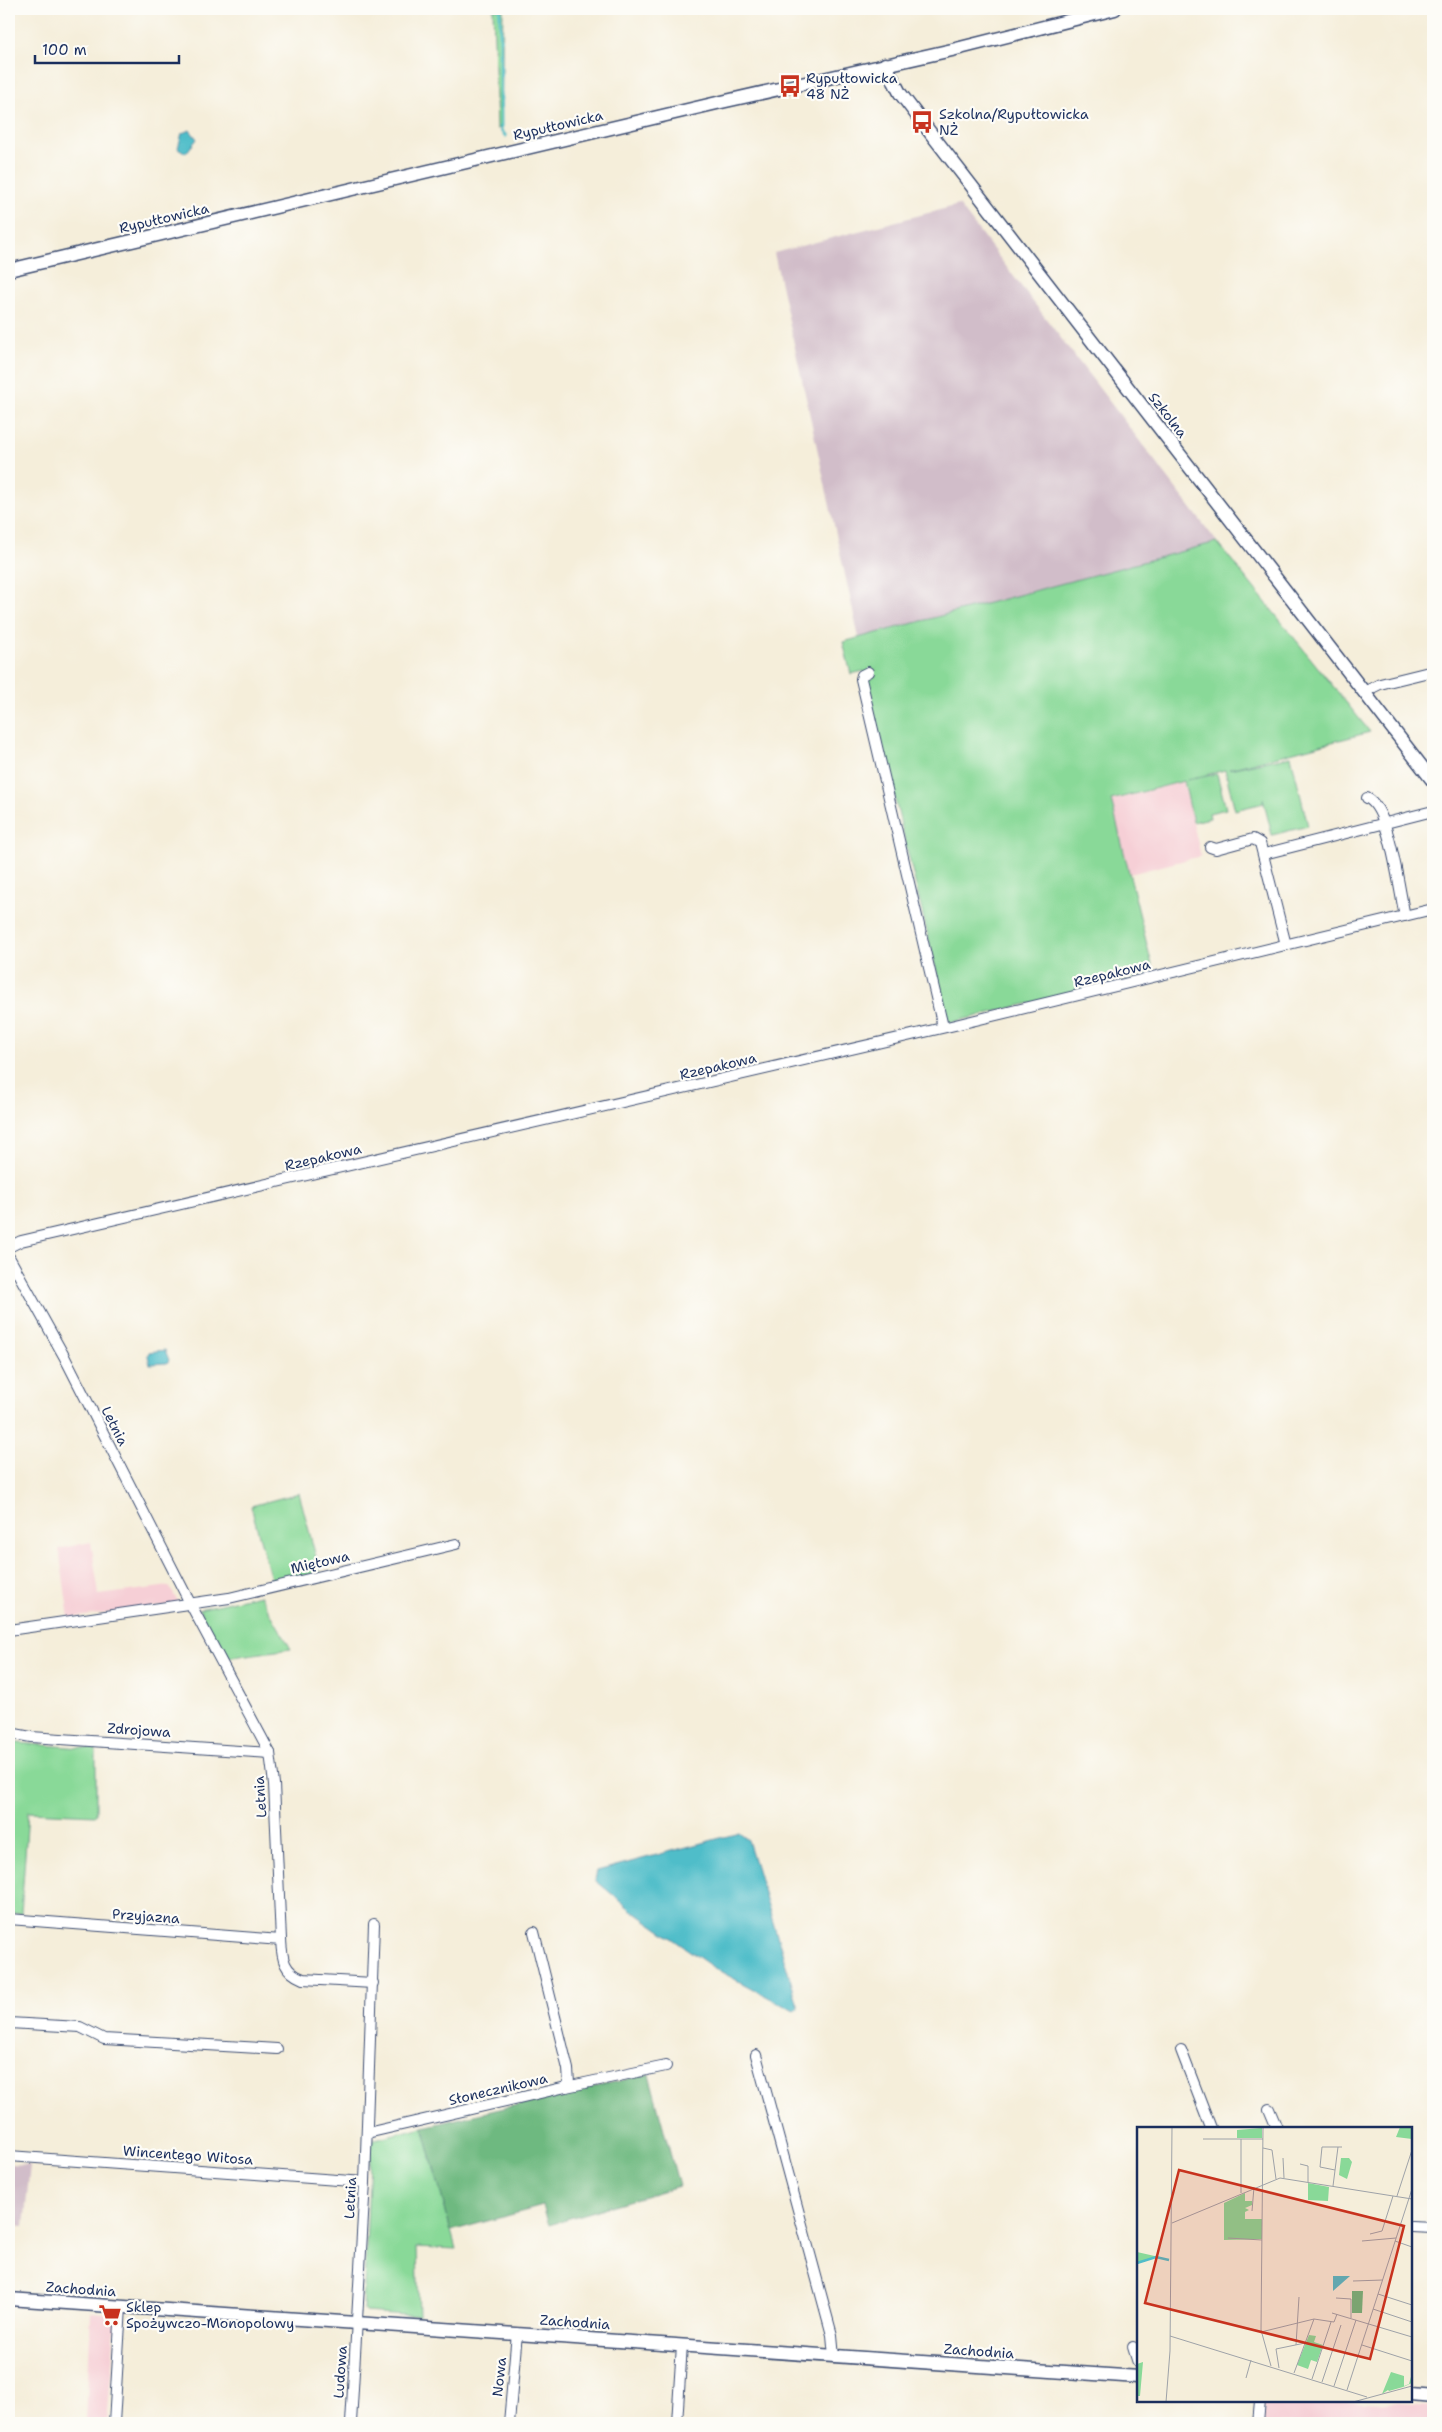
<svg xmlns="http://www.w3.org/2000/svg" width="1442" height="2432" font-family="'Shantell Sans',sans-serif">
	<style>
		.built { fill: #f6cfd6 }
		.industrial { fill: #d1bdc9 }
		.green { fill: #89d998; stroke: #52847b }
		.forest { fill: #6eb980; stroke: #44746f }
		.water { fill: #50bdc9; stroke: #367694 }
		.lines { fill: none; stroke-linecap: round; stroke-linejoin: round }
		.stream { stroke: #50bdc9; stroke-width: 3 }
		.minor-casing { stroke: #3c4c71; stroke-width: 12 }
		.tertiary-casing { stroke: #3c4c71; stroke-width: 15 }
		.minor { stroke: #fff; stroke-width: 10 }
		.tertiary { stroke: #fff; stroke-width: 12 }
		.labels { text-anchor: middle; stroke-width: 4.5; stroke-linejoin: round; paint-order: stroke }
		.poi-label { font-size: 14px; fill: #1b2f5e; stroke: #fdfcf7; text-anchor: start }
		.street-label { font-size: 14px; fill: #1b2f5e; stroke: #fdfcf7 }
		.inset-river { fill: none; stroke: #50bdc9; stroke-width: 2.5 }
		.inset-road { fill: none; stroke: #9ea2a8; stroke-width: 1 }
		.view { fill: #c8321e; fill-opacity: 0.15; stroke: #c8321e; stroke-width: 2.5 }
		.inset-edge { fill: none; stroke: #1b2f5e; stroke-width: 2.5 }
	</style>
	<rect width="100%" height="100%" fill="#fdfcf7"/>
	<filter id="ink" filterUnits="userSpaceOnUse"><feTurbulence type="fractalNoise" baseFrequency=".02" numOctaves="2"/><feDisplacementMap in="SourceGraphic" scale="10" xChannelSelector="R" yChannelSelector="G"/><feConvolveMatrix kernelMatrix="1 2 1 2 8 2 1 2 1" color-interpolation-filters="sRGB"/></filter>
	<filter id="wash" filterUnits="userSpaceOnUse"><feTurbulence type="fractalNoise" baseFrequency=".0096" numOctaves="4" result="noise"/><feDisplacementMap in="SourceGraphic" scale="20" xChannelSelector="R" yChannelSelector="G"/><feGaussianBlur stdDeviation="1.12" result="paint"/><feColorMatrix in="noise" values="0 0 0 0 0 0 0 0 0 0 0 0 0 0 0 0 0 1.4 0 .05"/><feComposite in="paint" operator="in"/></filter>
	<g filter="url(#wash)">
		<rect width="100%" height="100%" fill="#f5eeda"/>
		<g class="built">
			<path d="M1183,782L1201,856L1130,874L1111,801Z"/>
			<path d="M91,1542L99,1595L169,1586L179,1604L69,1618L59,1549Z"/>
			<path d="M91,2312L116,2314L107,2423H86Z"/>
			<path d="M1264,2401H1349L1433,2406V2423H1262Z"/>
		</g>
		<g class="industrial">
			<path d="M959,205L1217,542L859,638L774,253Z"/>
			<path d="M9,2164L30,2165L24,2226L9,2225Z"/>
		</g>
		<g class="green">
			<path d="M493,9H503L501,128L497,129Z"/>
			<path d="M1217,542L1370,732L1229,769L1291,756L1308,826L1272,835L1263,799L1264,803L1235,810L1225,770L1187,780L1217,774L1226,809L1209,813L1210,818L1193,822L1184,781L1111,800L1154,973L949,1023L864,671L851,674L843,642Z"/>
			<path d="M299,1493L320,1572L272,1583L251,1506Z"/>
			<path d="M260,1595L291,1649L225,1658L199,1609Z"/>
			<path d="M9,1738L17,1743L96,1749V1815L28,1812L21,1914L9,1913Z"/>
			<path d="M423,2127L456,2249L417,2247L419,2316L365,2312L363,2310L371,2140Z"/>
		</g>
		<path class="forest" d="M649,2074L679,2186L549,2224L543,2206L451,2231L423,2127Z"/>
		<g class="water">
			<path d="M190,130L197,139L186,153L178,148L182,133Z"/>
			<path d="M165,1350L169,1360L167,1363L150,1364L148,1356L149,1352Z"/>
			<path d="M739,1833L748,1840L799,2008L794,2011L714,1968L630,1909L595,1880L597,1871Z"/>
		</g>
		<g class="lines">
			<path class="stream" d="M500,9L501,131L506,136"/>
		</g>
	</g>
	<g filter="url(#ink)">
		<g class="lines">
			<defs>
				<g id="minor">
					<path d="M868,672L862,675L861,679L943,1027"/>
					<path d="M1364,692L1380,684L1433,671"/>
					<path d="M1367,798C1390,808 1399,891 1405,916"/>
					<path d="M1210,847L1216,849L1253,839L1260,843L1286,945"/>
					<path d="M1264,854L1433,811"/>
					<path d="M9,1247L21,1241L955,1025L1433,909"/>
					<path d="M9,1257L64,1356L191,1605L270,1753L274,1784L281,1940C282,1959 284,1972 303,1979L373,1983"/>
					<path d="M9,1630L229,1598L456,1544"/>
					<path d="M9,1730L15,1734L31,1737L270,1753"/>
					<path d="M9,1919L281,1940"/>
					<path d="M9,2023L80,2027L104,2039L277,2049"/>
					<path d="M1181,2050L1211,2128"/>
					<path d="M756,2055L832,2335L834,2356"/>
					<path d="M566,2087L666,2066"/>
					<path d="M1269,2109L1277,2128"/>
					<path d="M367,2133L566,2087L569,2083L568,2069L534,1932"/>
					<path d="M9,2156L365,2182"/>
					<path d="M1411,2227L1433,2228"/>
					<path d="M1133,2347L1138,2363"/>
					<path d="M114,2423L121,2307"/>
					<path d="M351,2423L365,2182L374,1924"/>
					<path d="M509,2423L517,2333"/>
					<path d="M677,2423L682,2345"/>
					<path d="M1258,2423L1260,2401"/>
				</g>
				<g id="tertiary">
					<path d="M885,64L900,93L922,122L1433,781"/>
					<path d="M9,270L717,103L952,50L1115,9"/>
					<path d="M9,2299L1138,2377"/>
					<path d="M1411,2395L1433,2397"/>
				</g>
			</defs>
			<use href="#minor" class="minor-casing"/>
			<use href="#tertiary" class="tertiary-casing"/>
			<use href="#minor" class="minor"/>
			<use href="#tertiary" class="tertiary"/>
		</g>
	</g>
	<defs>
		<symbol id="bus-bare" viewBox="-9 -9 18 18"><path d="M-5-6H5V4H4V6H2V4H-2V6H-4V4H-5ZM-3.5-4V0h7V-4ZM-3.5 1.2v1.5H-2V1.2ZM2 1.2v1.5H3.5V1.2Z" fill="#c8321e" stroke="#fdfcf7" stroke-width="2.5" paint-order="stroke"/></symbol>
		<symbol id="supermarket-bare" viewBox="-9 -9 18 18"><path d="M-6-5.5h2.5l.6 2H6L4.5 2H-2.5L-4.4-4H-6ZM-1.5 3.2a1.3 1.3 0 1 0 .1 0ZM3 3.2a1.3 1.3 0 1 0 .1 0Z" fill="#c8321e" stroke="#fdfcf7" stroke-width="2.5" paint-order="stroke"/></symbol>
	</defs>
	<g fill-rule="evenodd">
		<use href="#bus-bare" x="774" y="70" width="32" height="32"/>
		<use href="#bus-bare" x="906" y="106" width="32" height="32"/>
		<use href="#supermarket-bare" x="94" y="2299" width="32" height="32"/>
	</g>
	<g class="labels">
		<g class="poi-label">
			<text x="806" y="83">Rypułtowicka<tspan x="806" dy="16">48 NŻ</tspan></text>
			<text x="939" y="119">Szkolna/Rypułtowicka<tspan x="939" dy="16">NŻ</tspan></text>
			<text x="126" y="2312">Sklep<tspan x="126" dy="16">Spożywczo-Monopolowy</tspan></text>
		</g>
		<g class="street-label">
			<text transform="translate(558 125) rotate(-13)" y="5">Rypułtowicka</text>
			<text transform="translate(164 218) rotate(-13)" y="5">Rypułtowicka</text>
			<text transform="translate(1168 415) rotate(52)" y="5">Szkolna</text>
			<text transform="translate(1112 973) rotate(-14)" y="5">Rzepakowa</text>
			<text transform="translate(718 1066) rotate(-13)" y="5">Rzepakowa</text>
			<text transform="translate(323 1157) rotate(-13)" y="5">Rzepakowa</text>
			<text transform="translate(115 1426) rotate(63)" y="5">Letnia</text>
			<text transform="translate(320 1562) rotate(-13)" y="5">Miętowa</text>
			<text transform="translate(139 1730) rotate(4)" y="5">Zdrojowa</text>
			<text transform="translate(260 1797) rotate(-94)" y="5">Letnia</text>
			<text transform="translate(146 1916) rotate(4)" y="5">Przyjazna</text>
			<text transform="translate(498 2089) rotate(-13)" y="5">Słonecznikowa</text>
			<text transform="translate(188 2155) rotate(4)" y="5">Wincentego Witosa</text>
			<text transform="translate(350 2198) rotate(-87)" y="5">Letnia</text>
			<text transform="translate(81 2289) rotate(4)" y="5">Zachodnia</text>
			<text transform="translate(575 2322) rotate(4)" y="5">Zachodnia</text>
			<text transform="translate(979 2351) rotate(4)" y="5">Zachodnia</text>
			<text transform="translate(340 2372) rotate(-86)" y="5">Ludowa</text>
			<text transform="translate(499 2377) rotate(-84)" y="5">Nowa</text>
		</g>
	</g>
	<g transform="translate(1137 2127)">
		<rect width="275" height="275" fill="#f5eeda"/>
		<path d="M263,0H275V12L259,10ZM125,1V11H100V3ZM204,31H212L215,35L210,52L202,48ZM171,56L192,60L191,74L171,73ZM108,66V74H115V78L108,81L112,83L108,85V92H125V112L87,113V76ZM0,125L22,130L32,133L18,130L0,136ZM172,208L179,209L177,215L186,218L180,235L174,233L171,242L160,238ZM6,235L3,269H0V237ZM254,245L267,249V259L272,257L275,246V256L266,260L252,264L251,263L245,267Z" fill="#89d998"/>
		<path d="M215,164H226L225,186H215Z" fill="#6eb980"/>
		<path d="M196,149H213L196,164Z" fill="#50bdc9"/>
		<path class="inset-river" d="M0,136L19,130L32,133"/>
		<path class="inset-road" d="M126,0L124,203L134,239M66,12H126M104,12V66M126,21L135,23L139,52M146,31L147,51M163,37L171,39V55M198,43L183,40L185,20H205M196,59L201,20M260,69L275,23M115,84L117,60M35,96L143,51L275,72M233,107L245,104L256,69M91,111L125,113M225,114L259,111M258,114L275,120M216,154L246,153M241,167L275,178M199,171L214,172V191M236,182L275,195M195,186L275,210M124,205L177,192L197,195L200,187M33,209L230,270M159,218L162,170M225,218L275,234M142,241L139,222L168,216M157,246L177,192M109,251L114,233M175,252L194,195M185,255L204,198M197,259L219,193M210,263L275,62M29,275L33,224L35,0M216,275L275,259"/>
		<path class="view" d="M42,43L267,99L233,232L8,176Z"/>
		<rect width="275" height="275" class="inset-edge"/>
	</g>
	<rect width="1442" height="2432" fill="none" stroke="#fdfcf7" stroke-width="30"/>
	<path d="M35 55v8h144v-8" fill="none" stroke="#1b2f5e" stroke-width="2.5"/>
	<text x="42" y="55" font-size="15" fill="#1b2f5e" stroke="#fdfcf7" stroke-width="4" paint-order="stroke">100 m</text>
</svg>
